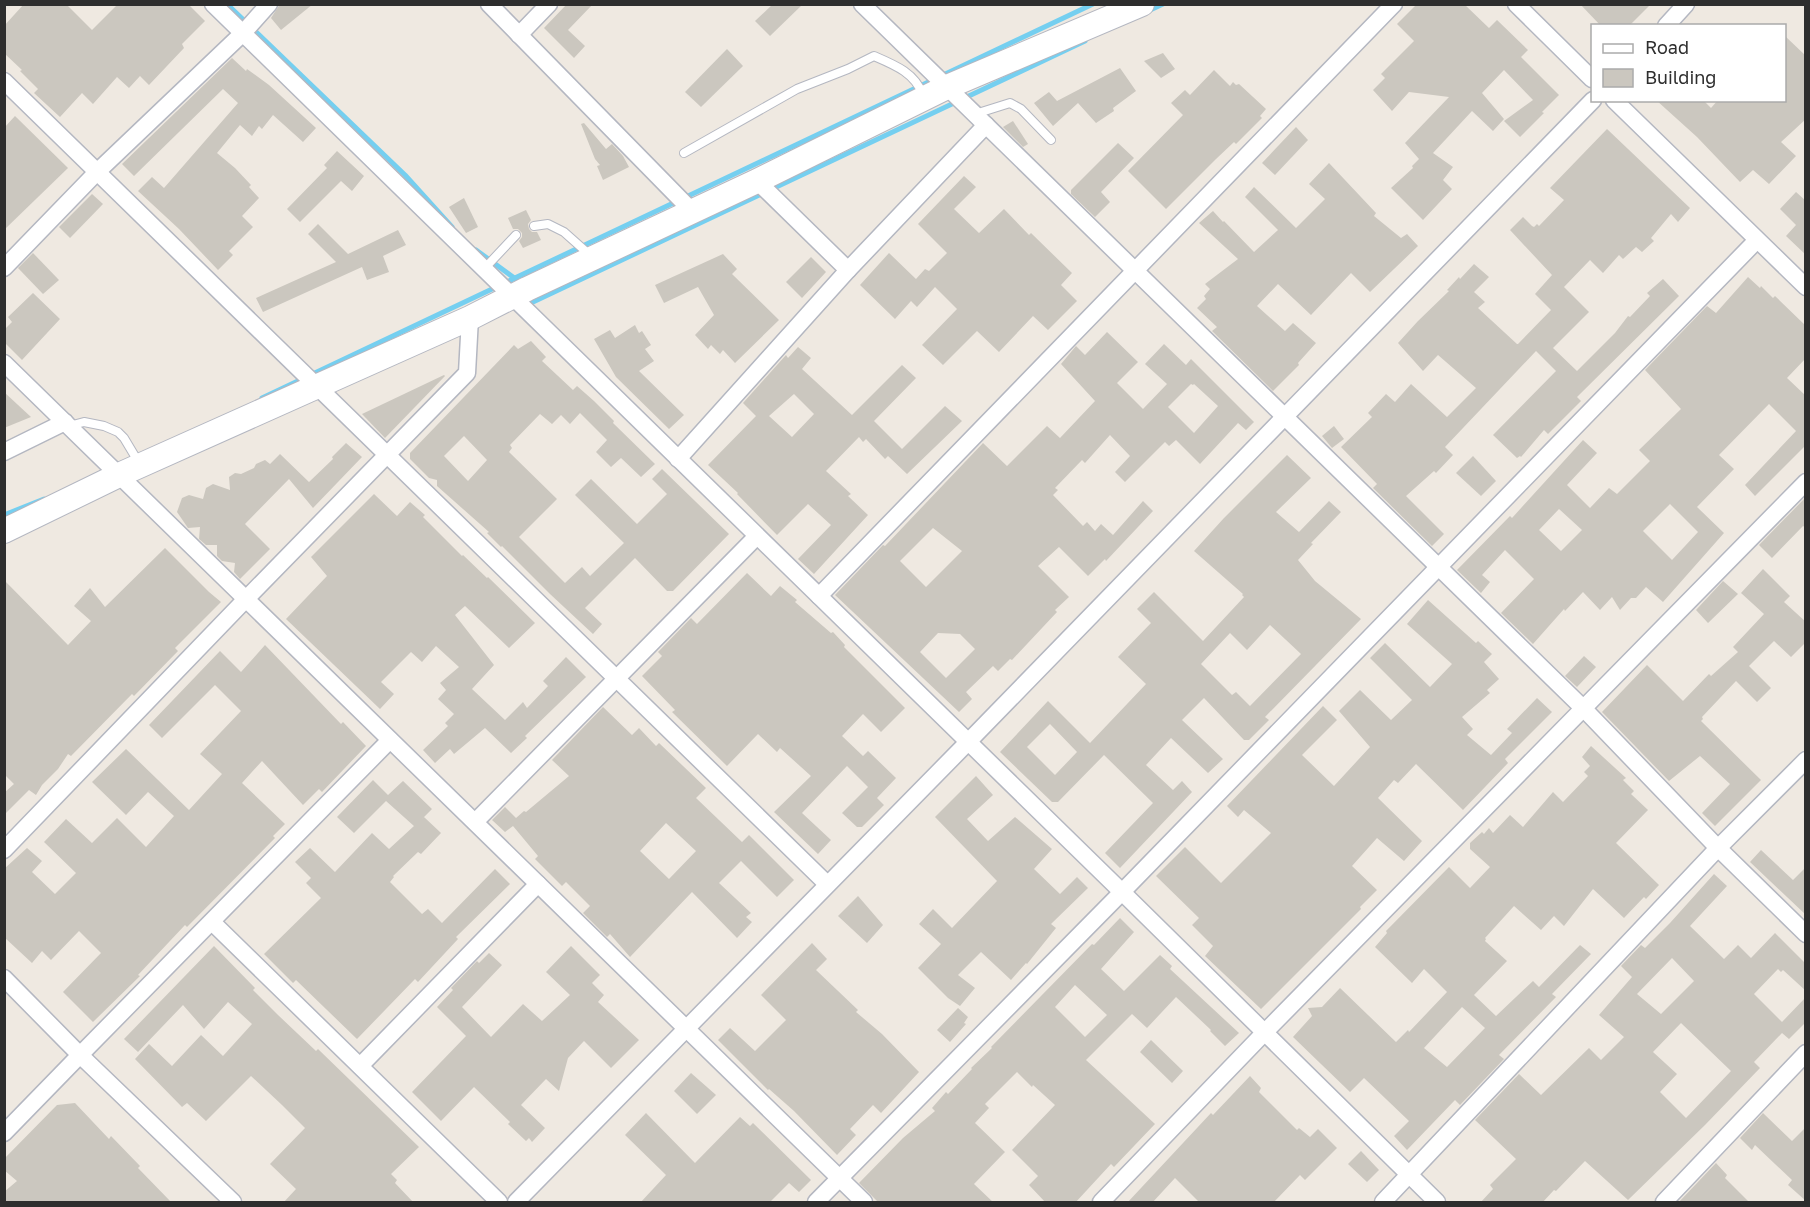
<svg xmlns="http://www.w3.org/2000/svg" width="1810" height="1207" font-family="'Golos Text',sans-serif">
	<style>
		.lines { fill: none; stroke-linecap: round; stroke-linejoin: round }
		.stream { stroke: #75cff0; stroke-width: 5 }
		.building { fill: #cbc7bf; fill-rule: evenodd }
		.lane-casing { stroke: #b4b7c1; stroke-width: 10 }
		.street-casing { stroke: #b4b7c1; stroke-width: 19 }
		.secondary-casing { stroke: #b4b7c1; stroke-width: 26 }
		.lane { stroke: #fff; stroke-width: 8 }
		.street { stroke: #fff; stroke-width: 16 }
		.secondary { stroke: #fff; stroke-width: 24 }
	</style>
	<rect width="100%" height="100%" fill="#efe9e1"/>
	<g class="lines">
		<g class="stream">
			<path d="M227,4L405,175L452,227"/>
			<path d="M1148,11L1163,4"/>
			<path d="M476,250L517,280"/>
			<path d="M530,296L533,302L1085,41"/>
			<path d="M262,398L1093,4"/>
			<path d="M4,515L44,499"/>
		</g>
	</g>
	<g class="building">
		<path d="M24,4H66L92,30L118,4H188L205,21L182,44L184,48L149,85L140,76L129,88L117,77L93,104L82,93L60,117L34,93L38,89L20,71L22,70L4,53V26Z"/>
		<path d="M280,4H313L281,30L271,18Z"/>
		<path d="M567,4H593L568,30L585,46L574,58L544,28Z"/>
		<path d="M773,4H803L770,36L755,21Z"/>
		<path d="M1417,4H1464L1489,28L1497,20L1528,50L1521,57L1559,95L1542,112L1544,113L1520,137L1504,121L1533,100L1504,70L1482,93L1504,119L1493,131L1472,111L1433,153L1453,167L1443,180L1452,189L1423,220L1391,188L1413,168L1412,166L1419,159L1405,143L1449,97L1409,92L1392,111L1373,90L1385,78L1381,74L1414,41L1397,24Z"/>
		<path d="M1580,4H1651L1629,26H1601Z"/>
		<path d="M1785,36L1806,56V119L1781,142L1796,156L1769,184L1753,170L1740,182L1697,137L1656,100H1703L1711,108L1718,100H1785Z"/>
		<path d="M727,49L743,66L701,107L685,92Z"/>
		<path d="M1163,53L1175,69L1161,78L1144,61Z"/>
		<path d="M232,58L246,71L247,69L269,85L316,128L303,142L273,115L262,129L259,126L252,136L240,125L217,153L235,168L251,185L249,187L259,198L242,216L253,227L229,251L233,255L218,270L179,229L138,191L152,177L164,188L238,103L223,89L134,176L122,164Z"/>
		<path d="M1120,68L1136,91L1113,108L1114,111L1096,123L1078,103L1053,126L1034,103L1049,92L1057,101Z"/>
		<path d="M1214,70L1230,86L1233,82L1236,85L1239,84L1266,109L1260,116L1262,118L1236,144L1234,142L1216,159L1166,209L1128,171L1183,115L1171,103L1185,90L1190,95Z"/>
		<path d="M15,116L68,168L4,230V128Z"/>
		<path d="M1013,121L1028,144L1023,147L1003,127Z"/>
		<path d="M584,123L606,149L612,144L623,156L629,167L603,180L597,166L600,165L595,159L581,124Z"/>
		<path d="M1296,127L1308,140L1275,175L1262,163Z"/>
		<path d="M1607,129L1690,208L1678,222L1671,214L1651,238L1654,241L1642,252L1636,247L1623,259L1619,255L1603,273L1590,260L1564,287L1589,312L1553,348L1577,371L1615,333L1628,316L1630,317L1650,296L1647,293L1663,279L1679,296L1577,397L1581,401L1548,434L1544,430L1521,457L1520,456L1517,458L1493,435L1556,371L1536,351L1445,447L1453,455L1436,473L1434,471L1406,496L1444,534L1432,546L1373,488L1377,484L1341,447L1372,417L1368,413L1386,394L1395,402L1411,384L1447,417L1476,388L1438,355L1423,371L1398,343L1418,321L1449,291L1447,290L1459,277L1460,279L1474,264L1489,277L1474,292L1485,302L1478,308L1517,344H1518L1551,310L1535,294L1552,275L1510,230L1523,217L1532,226L1534,227L1537,224L1539,226L1564,200L1550,188Z"/>
		<path d="M1118,143L1134,158L1101,192L1110,202L1095,217L1071,194V190Z"/>
		<path d="M337,151L364,176L352,191L341,181L300,222L287,209L327,168L324,165Z"/>
		<path d="M1329,163L1376,213L1374,216L1401,238L1407,234L1418,246L1370,292L1351,273L1311,315L1278,284L1257,306L1285,331L1293,323L1316,343L1298,363L1299,365L1273,391L1212,331L1217,327L1197,308L1206,299L1204,296L1210,289L1205,284L1238,259L1199,223L1213,211L1223,222L1224,221L1254,252L1278,230L1245,197L1254,187L1296,228L1325,199L1309,184Z"/>
		<path d="M964,176L976,187L954,209L979,233L1004,209L1029,235L1031,233L1072,273L1061,285L1077,301L1048,330L1033,316L999,352L977,331L943,365L922,345L957,309L935,287L917,307L911,301L895,319L860,285L889,253L916,279L925,269L929,271L947,253L918,224Z"/>
		<path d="M1796,192L1806,201V255L1786,236L1796,225L1780,209Z"/>
		<path d="M92,194L103,204L70,238L59,227Z"/>
		<path d="M464,198L478,227L466,233L449,207Z"/>
		<path d="M526,210L531,220L528,224L529,229L532,232H537L541,240L523,248L519,241L522,237V233L518,229H513L508,218Z"/>
		<path d="M318,224L348,254L398,230L406,245L383,256L389,272L367,280L362,267L263,312L256,298L336,262L308,234Z"/>
		<path d="M33,253L59,280L43,294L18,268Z"/>
		<path d="M723,254L737,269L732,274L779,320L735,363L723,350L720,354L711,345L708,349L695,335L714,315L698,287L664,303L655,285Z"/>
		<path d="M811,257L826,272L802,298L786,282Z"/>
		<path d="M1748,277L1760,288L1761,286L1773,298L1775,296L1806,326V358L1787,378L1806,396V445L1755,496L1745,485L1796,431L1769,404L1719,455L1734,469L1697,507L1724,533L1663,602L1646,587L1636,598H1631L1620,610L1612,597L1600,610L1583,592L1565,611L1564,609L1533,644L1501,613L1534,579L1505,550L1482,575L1490,582L1481,593L1457,570L1510,516L1512,518L1583,440L1597,453L1567,485L1590,508L1609,488L1617,494L1650,461L1639,450L1681,409L1645,370L1707,306L1716,313ZM1670,504L1698,532L1672,560L1643,531ZM1559,509L1582,530L1561,551L1539,530Z"/>
		<path d="M33,293L60,319L22,360L4,342V330L12,322L8,317Z"/>
		<path d="M635,325L639,333L642,331L651,345L645,349L654,361L639,371L684,415L669,429L616,377L594,339L610,330L615,338Z"/>
		<path d="M1107,332L1138,362L1117,383L1143,409L1167,384L1145,364L1164,344L1186,365L1191,359L1254,422L1246,430L1238,423L1200,464L1176,440L1169,446L1165,442L1125,482L1115,472L1130,456L1110,435L1085,463L1082,460L1055,488L1058,490L1053,495L1083,526L1087,522L1095,531L1101,524L1113,535L1143,501L1153,511L1106,561L1105,559L1088,576L1059,547L1038,566L1069,597L1055,610L1057,612L1012,660L1010,659L998,671L993,666L966,692L972,699L959,712L835,595L883,545L885,546L983,443L1007,466L1047,426L1060,438L1095,401L1061,364L1076,346L1085,355ZM1191,384L1193,385L1194,384L1218,406L1194,433L1168,407ZM933,528L962,551L926,587L900,561ZM938,633L960,634L975,649L946,678L920,652Z"/>
		<path d="M531,341L546,357L542,361L573,390L577,386L594,401L614,421L613,423L655,464L641,477L621,458L611,467L596,452L607,440L580,413L570,424L561,415L552,424L540,414L510,445L512,448L509,452L557,499L519,537L565,583L582,567L590,576L624,543L575,495L591,479L637,524L667,494L652,479L662,469L729,534L673,591H667L635,558L585,608L602,624L593,634L550,594L502,546L501,547L487,533L489,532L437,486V480L429,478L410,459V453L514,345L518,349ZM464,436L487,460L468,481L444,456Z"/>
		<path d="M798,347L811,358L802,369L852,415L902,365L916,378L874,421L902,449L945,406L962,421L907,474L888,456L885,459L866,439L863,442L859,437L826,471L851,494L848,496L868,515L814,574L798,559L831,525L808,504L777,535L737,494L738,493L708,465L756,416L743,403L786,355L788,358ZM794,394L814,414L792,437L769,416Z"/>
		<path d="M444,375L445,376L385,438L362,414Z"/>
		<path d="M4,392L31,417L4,428Z"/>
		<path d="M1334,426L1344,439L1332,448L1322,436Z"/>
		<path d="M346,443L362,457L313,508L289,479L245,524L270,549L240,579L234,572L235,563L222,561L217,556V545H206L199,539L200,527L188,528L177,512L182,498L189,495L203,499L206,488L213,484L230,490L229,477L235,473L241,474L254,468L256,464L265,460L270,464L280,454L309,482L333,459L332,457Z"/>
		<path d="M1287,455L1311,478L1276,512L1299,532L1329,501L1341,512L1311,543L1313,544L1298,560L1315,581L1361,619L1265,717L1269,720L1249,740H1244L1204,698L1182,720L1223,759L1208,773L1171,738L1146,765L1173,790L1182,781L1192,792L1120,868L1105,853L1153,803L1104,755L1058,802H1052L1000,752L1048,701L1090,743L1146,684L1118,657L1151,623L1137,609L1154,592L1203,641L1244,597L1242,595L1243,594L1194,551L1224,518ZM1270,625L1301,654L1250,706L1236,692L1232,695L1201,664L1230,633L1247,650ZM1050,724L1077,752L1055,775L1027,747Z"/>
		<path d="M1473,456L1496,481L1481,496L1456,473Z"/>
		<path d="M374,494L397,516L410,502L425,515L423,517L462,556L463,555L487,578L488,577L535,623L509,648L465,606L455,615L494,665L472,689L505,720L523,702L527,708L548,686L543,681L566,657L586,677L525,736L527,738L511,753L485,728L454,754L450,749L435,763L423,750L448,726L445,723L454,714L438,699L446,690L440,683L459,667L436,646L422,662L411,652L381,682L394,694L380,709L286,619L327,576L311,557Z"/>
		<path d="M1806,497V528L1803,526L1772,558L1759,545Z"/>
		<path d="M165,548L209,592L221,602L175,648L178,651L134,696L132,694L71,756L68,754L58,769L42,785L36,795L29,790L4,815V793L14,784L4,774V580L68,645L91,621L74,606L90,588L105,607Z"/>
		<path d="M1763,569L1790,596L1784,602L1806,622V642L1791,657L1774,641L1749,666L1771,688L1757,702L1736,681L1702,717L1703,719L1701,721L1761,780L1715,826L1702,813L1730,784L1700,756L1669,781L1602,712L1647,665L1683,701L1709,674L1711,676L1738,652L1733,647L1764,614L1741,593Z"/>
		<path d="M747,573L771,596L780,586L797,600L795,602L831,633L833,632L845,645L844,647L905,708L881,732L863,714L842,736L863,756L868,751L896,778L877,798L884,805L862,827H857L842,813L868,787L847,766L802,813L831,840L818,854L774,812L811,776L780,748L777,752L758,734L727,766L672,712L675,710L642,676L662,656L658,652L691,618L697,624Z"/>
		<path d="M1723,581L1738,594L1708,623L1696,610Z"/>
		<path d="M1428,600L1476,643L1478,641L1492,654L1484,662L1499,679L1487,690L1490,693L1462,717L1473,729L1467,735L1491,755L1512,733L1507,729L1537,698L1552,712L1505,759L1508,763L1463,810L1416,764L1398,783L1394,780L1378,798L1422,841L1404,861L1377,838L1352,866L1377,890L1360,907L1361,909L1261,1009L1205,956L1213,946L1192,925L1199,918L1156,876L1185,847L1221,883L1271,833L1244,810L1238,817L1227,806L1323,706L1337,720L1302,755L1334,786L1370,747L1339,711L1360,690L1391,720L1412,700L1370,658L1385,643L1430,687L1452,664L1407,624Z"/>
		<path d="M265,645L341,724L343,722L366,746L322,792L319,789L303,805L262,761L242,783L285,824L273,836L275,838L187,927L185,925L138,975L140,976L93,1022L63,992L101,953L79,931L51,960L42,951L32,963L4,937V869L27,848L42,861L32,872L55,894L76,873L44,842L66,819L92,843L117,818L146,847L174,816L148,792L126,815L92,782L126,749L189,810L222,774L200,754L241,711L215,685L162,738L149,725L220,651L241,672Z"/>
		<path d="M1584,656L1596,667L1577,687L1565,676Z"/>
		<path d="M603,707L632,735L639,728L656,746L659,743L706,788L696,798L742,842L749,835L794,880L777,897L741,861L719,883L751,913L746,917L752,922L737,938L692,892L630,957L610,934L607,937L583,913L590,906L566,882L562,886L535,859L538,856L513,826L505,832L492,820L505,807L516,818L524,811L526,812L569,776L552,760ZM666,823L696,851L669,879L640,851Z"/>
		<path d="M1591,746L1626,778L1623,780L1634,791L1631,794L1648,810L1616,843L1659,885L1646,899L1644,897L1624,918L1593,889L1564,926L1554,916L1541,930L1514,906L1485,938L1486,939L1485,941L1507,961L1474,995L1496,1016L1533,981L1539,987L1580,945L1591,954L1552,994L1556,997L1499,1055L1504,1059L1460,1105L1455,1100L1407,1150L1394,1136L1409,1121L1364,1078L1350,1092L1293,1037L1312,1016L1308,1008L1322,1007L1340,988L1396,1042L1408,1030L1409,1032L1447,992L1424,969L1412,983L1375,947L1387,933L1386,931L1449,867L1470,888L1490,867L1470,849V843L1482,832L1484,834L1489,828L1493,833L1510,815L1523,827L1553,792L1563,802L1588,776L1584,772L1590,766L1582,757ZM1462,1007L1485,1028L1447,1067L1424,1048Z"/>
		<path d="M976,776L993,795L967,819L988,841L1015,817L1052,849L1034,869L1060,894L1077,877L1088,888L1051,924L1056,928L1027,964L1026,963L1011,980L981,952L958,975L975,988L960,1006L948,998L918,968L941,944L919,924L933,909L952,928L997,881L935,817Z"/>
		<path d="M373,780L388,795L403,781L432,809L422,819L424,817L441,833L421,854L418,852L393,876L394,877L390,882L422,914L428,909L442,923L495,869L510,884L456,937L458,939L418,982L415,979L357,1039L296,980L293,983L264,954L321,898L306,883L311,878L295,862L310,848L335,872L372,833L389,849L414,826L386,801L354,833L337,817Z"/>
		<path d="M1761,850L1793,880L1806,867V915L1750,862Z"/>
		<path d="M1714,874L1727,886L1690,926L1724,959L1738,945L1751,958L1775,933L1806,964V991L1783,970L1781,972L1778,969L1754,994L1782,1022L1806,997V1022L1789,1039L1782,1033L1754,1062L1760,1068L1705,1125L1628,1200L1585,1161L1556,1191L1554,1190L1542,1203H1480L1493,1189L1490,1185L1516,1159L1475,1120L1519,1074L1541,1095L1589,1048L1601,1060L1624,1037L1599,1015L1632,977L1621,966L1641,945L1645,948L1670,923ZM1672,958L1694,981L1661,1014L1637,994ZM1681,1023L1731,1071L1686,1118L1660,1092L1677,1074L1653,1052Z"/>
		<path d="M858,896L883,925L867,943L838,916Z"/>
		<path d="M1120,918L1134,932L1101,969L1124,991L1160,955L1172,966L1170,969L1239,1033L1225,1046L1210,1031L1211,1030L1176,997L1147,1028L1132,1014L1086,1060L1155,1124L1114,1167L1111,1164L1075,1203H1046L1029,1185L1038,1176L1012,1150L1055,1105L1033,1085L1032,1087L1017,1072L985,1104L989,1108L975,1123L1005,1152L974,1184L994,1203H879L859,1183L903,1138L935,1111L932,1108L946,1092L948,1094L972,1069L971,1068L992,1048L991,1047L1092,944L1094,945ZM1075,985L1107,1015L1085,1037L1055,1007Z"/>
		<path d="M812,943L827,959L816,970L858,1010L856,1012L882,1034L919,1072L881,1113L873,1105L850,1129L856,1135L837,1155L794,1111L769,1089L768,1090L718,1040L730,1028L755,1051L786,1020L761,995Z"/>
		<path d="M214,946L255,988L253,990L278,1015L316,1051L318,1049L419,1147L391,1174L397,1180L395,1183L414,1203H283L296,1189L270,1164L305,1128L282,1105L251,1076L206,1121L187,1103L182,1107L135,1059L149,1044L172,1066L201,1035L223,1056L252,1024L228,1002L204,1029L183,1005L138,1052L124,1039Z"/>
		<path d="M571,946L600,975L592,983L604,995L598,1002L639,1040L611,1068L584,1041L568,1058L559,1091L546,1079L521,1105L545,1128L532,1142L529,1138L526,1141L508,1124L510,1122L474,1087L441,1121L412,1092L466,1036L437,1007L453,990L451,988L477,961L479,963L489,953L502,965L462,1007L491,1037L523,1004L542,1021L570,995L546,972Z"/>
		<path d="M958,1008L968,1017L964,1023L966,1024L950,1042L937,1030Z"/>
		<path d="M1151,1040L1183,1071L1172,1083L1140,1052Z"/>
		<path d="M691,1073L716,1095L697,1114L674,1091Z"/>
		<path d="M1250,1076L1261,1088L1259,1092L1297,1130L1299,1128L1310,1137L1318,1129L1337,1148L1305,1180L1300,1175L1273,1203H1200L1175,1178L1152,1203H1127L1211,1113L1213,1115Z"/>
		<path d="M75,1103L109,1139L111,1136L140,1166L138,1168L172,1203H4V1192L17,1181L4,1170V1159L57,1105Z"/>
		<path d="M646,1113L695,1163L740,1117L750,1126L753,1123L811,1180L799,1192L789,1183L769,1203H640L666,1175L625,1135Z"/>
		<path d="M1763,1113L1792,1141L1806,1127V1201L1788,1185L1792,1180L1755,1145L1752,1150L1740,1138Z"/>
		<path d="M1361,1151L1379,1170L1367,1182L1348,1164Z"/>
		<path d="M1716,1163L1727,1175L1725,1178L1750,1203H1678Z"/>
	</g>
	<g class="lines">
		<defs>
			<g id="lane">
				<path d="M975,114L1010,103L1021,109L1051,140"/>
				<path d="M684,153L797,89L848,69L874,56C895,65 915,73 923,95"/>
				<path d="M534,226L548,224L564,232L591,256"/>
				<path d="M484,269L516,235"/>
				<path d="M69,426L84,422L104,426L118,432L124,438L139,463"/>
			</g>
			<g id="street">
				<path d="M213,4L1122,892L1437,1202"/>
				<path d="M489,4L692,211"/>
				<path d="M862,4L1584,709L1718,848L1806,934"/>
				<path d="M1516,4L1592,79"/>
				<path d="M1666,26L1686,4"/>
				<path d="M519,35L549,4"/>
				<path d="M4,81L827,884"/>
				<path d="M1614,100L1806,287"/>
				<path d="M757,181L848,270"/>
				<path d="M4,268L97,172L243,33L269,4"/>
				<path d="M4,363L864,1202"/>
				<path d="M4,452L65,422"/>
				<path d="M678,459L848,270L986,125"/>
				<path d="M819,596L1394,4"/>
				<path d="M475,822L757,536"/>
				<path d="M4,850L246,599L467,373L470,318"/>
				<path d="M212,922L499,1202"/>
				<path d="M4,978L80,1055L233,1202"/>
				<path d="M360,1066L538,884"/>
				<path d="M4,1133L80,1055L390,740"/>
				<path d="M516,1202L968,742L1593,100"/>
				<path d="M816,1202L1122,892L1757,240"/>
				<path d="M1101,1202L1264,1033L1806,482"/>
				<path d="M1383,1202L1718,848L1806,760"/>
				<path d="M1664,1202L1806,1053"/>
			</g>
			<path id="secondary" d="M4,531L119,475L470,318L527,289L757,181L947,87L1142,4"/>
		</defs>
		<use href="#lane" class="lane-casing"/>
		<use href="#street" class="street-casing"/>
		<use href="#secondary" class="secondary-casing"/>
		<use href="#lane" class="lane"/>
		<use href="#street" class="street"/>
		<use href="#secondary" class="secondary"/>
	</g>
	<rect width="1810" height="1207" fill="none" stroke="#2e2e2e" stroke-width="12"/>
	<rect x="1591" y="24" width="195" height="78" fill="#ffffff" stroke="#ababab" stroke-width="1.5"/>
	<rect x="1603" y="44" width="30" height="9" fill="#ffffff" stroke="#ababab" stroke-width="1.5"/>
	<text x="1645" y="54" font-size="18" fill="#2e2e2e">Road</text>
	<rect x="1603" y="69" width="30" height="18" fill="#cbc7bf" stroke="#ababab" stroke-width="1.5"/>
	<text x="1645" y="84" font-size="18" fill="#2e2e2e">Building</text>
</svg>
